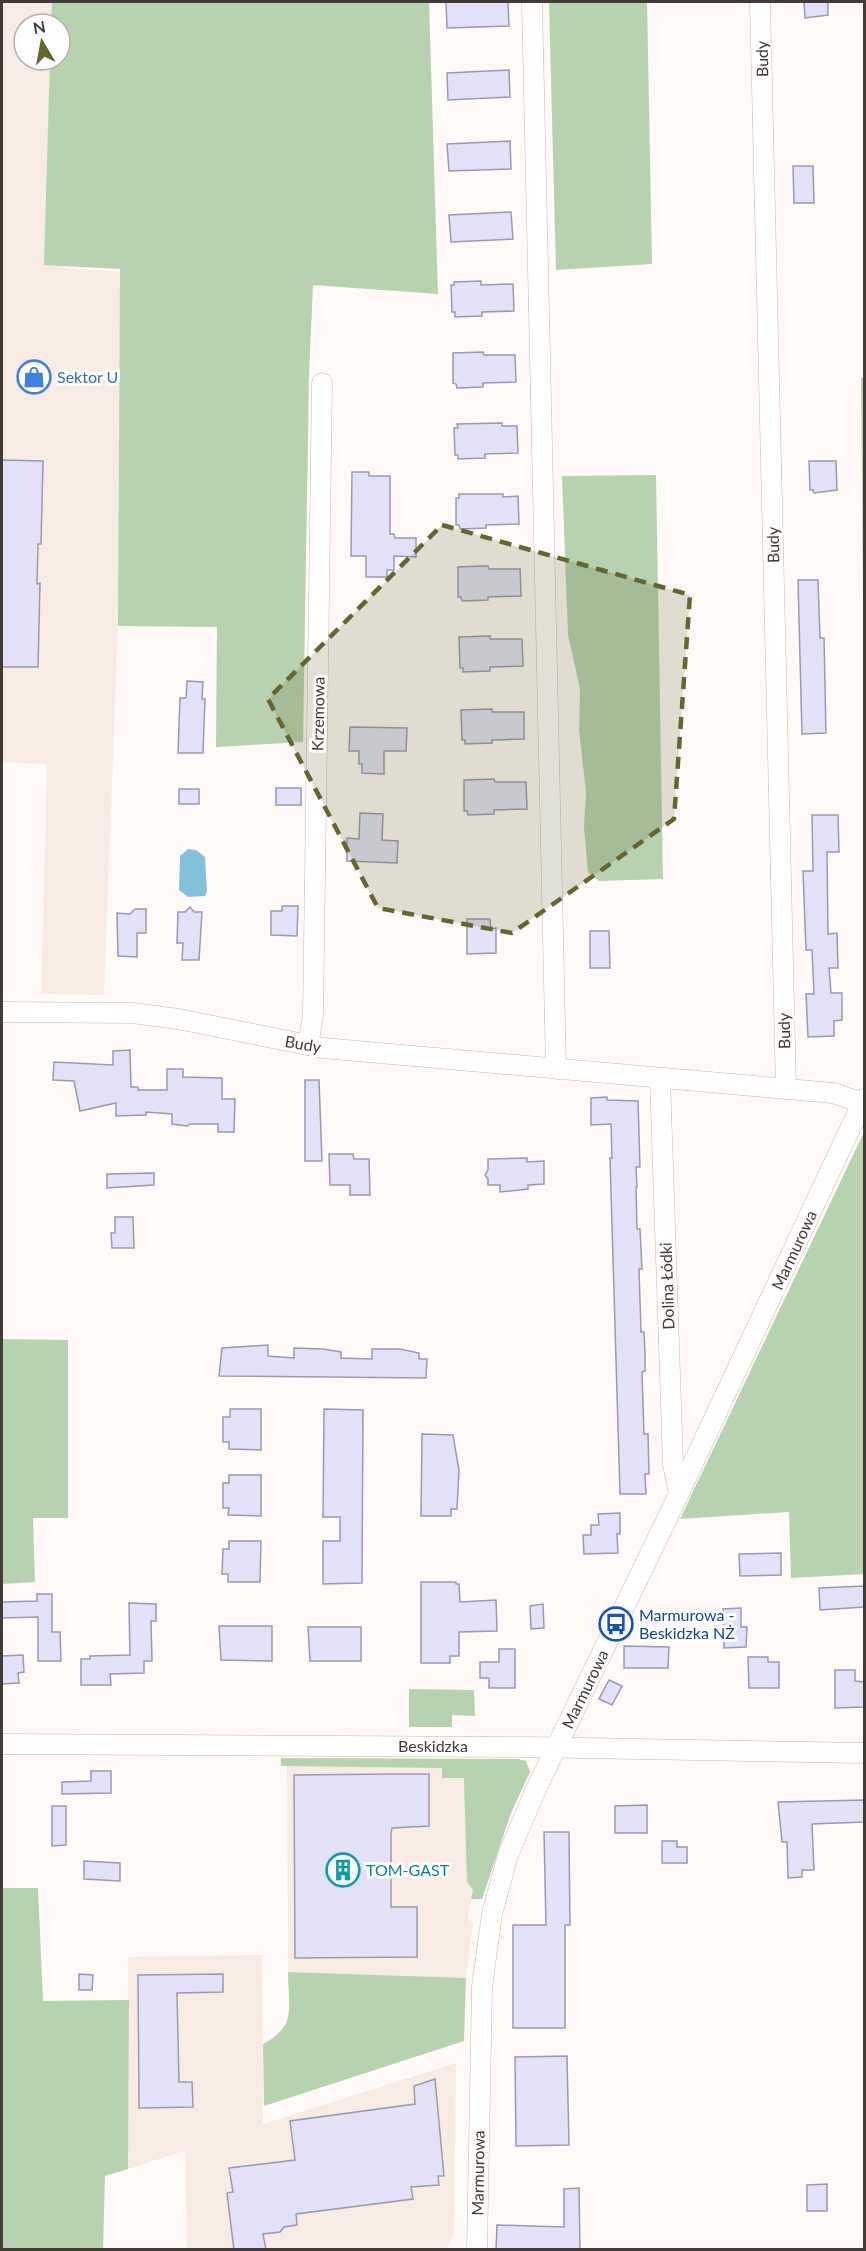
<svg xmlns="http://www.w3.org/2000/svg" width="866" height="2251" font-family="Lato,sans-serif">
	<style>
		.built { fill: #f7ebe4; fill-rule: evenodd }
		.green { fill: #b7d2af }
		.water { fill: #84c0d9 }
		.building { fill: #e2e1f7; stroke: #9999ae; stroke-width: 1.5 }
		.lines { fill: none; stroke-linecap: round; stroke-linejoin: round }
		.minor-casing { stroke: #cbb5a9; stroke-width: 21 }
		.minor { stroke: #fff; stroke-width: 20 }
		.marked { fill: #666531; fill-opacity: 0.2; stroke: #666531; stroke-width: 4.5; stroke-dasharray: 12 8; stroke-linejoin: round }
		.labels { text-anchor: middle; stroke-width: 6; stroke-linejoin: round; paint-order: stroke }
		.street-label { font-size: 16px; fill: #433a35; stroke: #fff }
		.shop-label { font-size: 16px; fill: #366cbe; stroke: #fff; text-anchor: start }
		.transit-label { font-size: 16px; fill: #164399; stroke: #fff; text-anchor: start }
		.culture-label { font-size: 16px; fill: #0d838f; stroke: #fff; text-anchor: start }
	</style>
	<rect width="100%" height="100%" fill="#fffaf7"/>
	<g class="built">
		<path d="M2,2H64V268L126,272L118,626L104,995L41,994L47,764L2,762ZM24,24H60V60H24Z"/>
		<path d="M287,1766L514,1769L478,1898L471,1900L468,1919L473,1923L466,1978L288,1972Z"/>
		<path d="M262,1955L263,2124L456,2063L454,2233L446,2249H187L185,2151L196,2147L128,2169V1957Z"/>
	</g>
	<g class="green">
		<path d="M52,2H429L438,294L313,285L309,374L303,742L216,747L217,627L118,626L120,269L44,265L50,60H60V24H51Z"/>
		<path d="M549,2H647L652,264L556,270Z"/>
		<path d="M861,378H864V718Z"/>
		<path d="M656,475L663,879L599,881L588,872L584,828L586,792L579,730L580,689L568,635L562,476Z"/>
		<path d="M864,1132V1574L791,1578L789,1512L680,1519Z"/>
		<path d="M2,1339L68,1340V1518H33L35,1582L2,1584Z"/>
		<path d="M409,1689L474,1690L475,1716L452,1715V1727H409Z"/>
		<path d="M281,1758L518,1759L526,1761L530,1772L511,1813L482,1899H471L473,1890L467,1882L464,1778H442V1768L281,1766Z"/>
		<path d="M2,1888H38L43,2001L129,2000L128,2169L105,2176L103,2249H2Z"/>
		<path d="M288,1972L466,1978L464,2041L264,2106L263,2044C298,2026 288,2006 288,1972Z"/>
	</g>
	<path class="water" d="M188,849L196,850L205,857L207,891L205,896L188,897L179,890L180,856Z"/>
	<g class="building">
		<path d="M446,2H508L509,26L447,28Z"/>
		<path d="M804,2H828V15L805,18Z"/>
		<path d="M509,70L510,97L448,100L447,73Z"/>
		<path d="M510,141L511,169L449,171L447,144Z"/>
		<path d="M793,166H813L814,203H794Z"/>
		<path d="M511,212L513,239L451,242L449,215Z"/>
		<path d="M481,281V285L513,284L514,311L482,312V316L455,317V312H452L451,285H454V282Z"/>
		<path d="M483,352L484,355H515L516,382L483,383V387L457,388L456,384L453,383V353Z"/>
		<path d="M502,423V426H517L518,453L485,454V458L458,459V455H455L454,428H458L457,424Z"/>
		<path d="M2,460L43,461L41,544H38L37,584L40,583L38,667H2Z"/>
		<path d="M809,461H836L837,490L814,493L813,490H810Z"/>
		<path d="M352,472H369V476H390V534H394L395,538H416V557L394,556V570H387V577H366V556H351Z"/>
		<path d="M459,494H503V497L518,496L519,524L486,525V528L460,529L459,525H456V498H459Z"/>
		<path d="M483,566H488L489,569H520L521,596L488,597V600L462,601L461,597H458V567Z"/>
		<path d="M798,580H818L820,638H824L826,733L802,734Z"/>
		<path d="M490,636V639H522L523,666L490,667V671L463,672V668H460L459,637Z"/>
		<path d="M187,681L203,682L202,699H205L203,753H178L180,698H186Z"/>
		<path d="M492,709V712H524V739L492,740V743L465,744V740H462L461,710Z"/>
		<path d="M350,727L407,728L406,751H384V774L362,773V764H359V751H349Z"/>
		<path d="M494,779L495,782H526L527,809L494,810V814L468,815L467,811H464V780Z"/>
		<rect x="276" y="788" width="25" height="17"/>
		<rect x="179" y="789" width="20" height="15"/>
		<path d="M360,813L383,814L382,840L398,841L397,863L347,861V838L359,839Z"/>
		<path d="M812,815H838L839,852H827L828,934L837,933L838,968H829L831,993H842V1020L834,1021V1036L808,1037L806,994H814L812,950H806L803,871H813Z"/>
		<path d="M282,906H298L297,936L271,935V911H282Z"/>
		<path d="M190,907L194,912H202L199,960H182L183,943H177L178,912H185Z"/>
		<path d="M135,909H146V933H137V957L118,956L117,913L130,914Z"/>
		<path d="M467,919H490L491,929L496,928V953L467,954Z"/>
		<path d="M590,931H609L610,968H590Z"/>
		<path d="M130,1050L131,1087H138V1090H167V1069H183V1077L222,1078V1099H235L234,1132H218V1124H190L187,1126L172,1124V1114L146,1112V1115L116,1116V1103L80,1111L74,1081L53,1080L54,1062L113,1065V1051Z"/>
		<path d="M305,1080H319L322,1161H305Z"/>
		<path d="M607,1097V1100L638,1101L640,1167H636L637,1187H636L637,1229H640L642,1269H639L641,1332H644L645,1352V1371L642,1372L644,1434H648L649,1474H645L646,1494H620L610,1158H612L611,1124L591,1125V1098Z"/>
		<path d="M329,1154H353L354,1159H369L370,1195H350V1185H330Z"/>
		<path d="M527,1158V1162L544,1161V1184L528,1185V1189L500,1192V1185H488V1179L485,1175L488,1170V1159Z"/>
		<path d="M154,1173V1185L107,1188V1174Z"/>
		<path d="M115,1217H133L134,1248H112L111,1233H115Z"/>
		<path d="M268,1345V1356L294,1358V1348L323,1349L341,1352V1358L372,1359V1349H400L419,1353V1359H427L426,1378L219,1376L222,1348Z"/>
		<path d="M230,1409H261V1450L229,1449V1442H223V1417H230Z"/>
		<path d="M324,1409L363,1410L362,1583L323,1584V1541H340V1517H323Z"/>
		<path d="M422,1434L453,1435L459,1470L457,1509H451V1516H421Z"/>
		<path d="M229,1475H261V1516L228,1515L229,1508H223V1483H229Z"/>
		<path d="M620,1513V1534H617L618,1553L584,1554L583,1535H591V1525H599L598,1514Z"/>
		<path d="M229,1541H261L260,1582H228V1574H222L223,1549H229Z"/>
		<path d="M781,1553V1575L740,1576L739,1554Z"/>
		<path d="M421,1582H456V1584H459L460,1602L496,1600L497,1631L459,1632V1656H450V1663H421Z"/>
		<path d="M864,1586V1607L820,1610L819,1588Z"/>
		<path d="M37,1594H52V1632H60L61,1661H38V1617L2,1618V1602L37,1601Z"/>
		<path d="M129,1603L156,1604V1621H151L152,1661H144V1673L110,1674L111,1685H81V1659H90V1656L130,1655Z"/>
		<path d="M543,1604L544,1628L531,1629L530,1606Z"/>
		<path d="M741,1608V1627H747L746,1647L724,1648L723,1609Z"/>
		<path d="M219,1626H272V1661L221,1660Z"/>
		<path d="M308,1627H361V1661H310Z"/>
		<path d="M624,1646L669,1647L668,1668H624Z"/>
		<path d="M499,1649H515V1688H489V1678H480V1662H499Z"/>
		<path d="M23,1655L24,1672L18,1673L19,1683L2,1684V1656Z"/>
		<path d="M748,1657H768V1662H779V1688H749Z"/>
		<path d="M835,1670H855V1681L864,1682V1707L835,1708Z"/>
		<path d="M609,1680L622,1686L612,1705L599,1699Z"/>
		<path d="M91,1771H111V1793L62,1794V1782L91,1781Z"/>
		<path d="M392,1774H429V1826L392,1828L391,1834V1907H417V1957L295,1958L294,1775Z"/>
		<path d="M864,1800V1822L812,1824L814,1870H802V1877L788,1878L787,1842H782L778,1802Z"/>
		<path d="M647,1805V1833H615V1806Z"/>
		<path d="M52,1806H66V1845L52,1846Z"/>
		<path d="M544,1832H569L570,1925H565V2028H513V1925H546Z"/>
		<path d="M662,1841H677V1847H687V1863H662Z"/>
		<path d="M84,1861L120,1863V1881L84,1879Z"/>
		<path d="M79,1974L93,1975L92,1990H79Z"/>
		<path d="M223,1974V1992L177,1993L179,2082H192L193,2107L139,2108L138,1975Z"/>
		<path d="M567,2056L569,2145L516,2146L515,2057Z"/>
		<path d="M435,2079L444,2176H438L439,2185L411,2187L413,2199L296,2214L297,2225L284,2227L280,2232L263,2234L266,2250H234L227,2193L233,2192L229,2168L295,2160L290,2121L415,2104L414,2086Z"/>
		<path d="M827,2184V2211H807V2185Z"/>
		<path d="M579,2188L580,2250H496L497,2225L564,2227V2189Z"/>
	</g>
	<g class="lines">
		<defs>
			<g id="minor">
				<path d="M532,2L556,1069"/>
				<path d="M760,2L786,1089"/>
				<path d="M2,1012L133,1013L178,1019L323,1048L833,1093L863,1103"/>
				<path d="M308,1045L313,1016L322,383"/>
				<path d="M660,1078L673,1464L679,1493"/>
				<path d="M2,1744L528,1747L864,1753"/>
				<path d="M477,2250L482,1987L492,1914L508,1855L537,1787L664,1525L864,1099"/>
			</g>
		</defs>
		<use href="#minor" class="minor-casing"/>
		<use href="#minor" class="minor"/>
	</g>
	<path class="marked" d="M442,525L690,595L674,819L512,933L378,908L268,699Z"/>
	<defs>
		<symbol id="shop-ring" viewBox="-11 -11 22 22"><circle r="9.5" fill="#fff" stroke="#3f7fe0" stroke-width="1.5"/><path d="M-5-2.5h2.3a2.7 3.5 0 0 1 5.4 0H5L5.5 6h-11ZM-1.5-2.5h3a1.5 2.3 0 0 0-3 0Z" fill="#3f7fe0"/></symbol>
		<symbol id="bus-ring" viewBox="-11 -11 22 22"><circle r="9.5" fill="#fff" stroke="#1a4fb4" stroke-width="1.5"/><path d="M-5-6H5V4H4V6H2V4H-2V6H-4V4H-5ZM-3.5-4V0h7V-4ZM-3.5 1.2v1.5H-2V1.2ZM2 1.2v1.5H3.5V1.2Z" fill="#1a4fb4"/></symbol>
		<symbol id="building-ring" viewBox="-11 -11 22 22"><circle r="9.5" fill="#fff" stroke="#0f9aa8" stroke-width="1.5"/><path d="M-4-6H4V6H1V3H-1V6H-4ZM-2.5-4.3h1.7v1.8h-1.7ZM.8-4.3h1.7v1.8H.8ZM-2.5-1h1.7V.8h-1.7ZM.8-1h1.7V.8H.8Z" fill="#0f9aa8"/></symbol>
	</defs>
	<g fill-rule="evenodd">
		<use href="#shop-ring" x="15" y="358" width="38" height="38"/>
		<use href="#bus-ring" x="597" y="1605" width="38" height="38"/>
		<use href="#building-ring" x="324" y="1851" width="38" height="38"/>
	</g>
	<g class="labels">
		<g class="street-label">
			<text transform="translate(762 59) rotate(-91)" y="6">Budy</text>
			<text transform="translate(773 545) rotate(-91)" y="6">Budy</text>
			<text transform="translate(318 714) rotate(-89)" y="6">Krzemowa</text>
			<text transform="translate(784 1031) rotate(-91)" y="6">Budy</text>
			<text transform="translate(303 1044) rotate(10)" y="6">Budy</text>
			<text transform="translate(794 1250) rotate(-65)" y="6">Marmurowa</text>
			<text transform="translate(667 1286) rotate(-92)" y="6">Dolina Łódki</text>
			<text transform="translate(585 1689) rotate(-64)" y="6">Marmurowa</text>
			<text x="433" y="1752">Beskidzka</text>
			<text transform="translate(478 2173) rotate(-89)" y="6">Marmurowa</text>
		</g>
		<g class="shop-label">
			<text x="57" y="383">Sektor U</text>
		</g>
		<g class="transit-label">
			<text x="639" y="1621">Marmurowa -<tspan x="639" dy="18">Beskidzka NŻ</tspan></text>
		</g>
		<g class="culture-label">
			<text x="366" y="1876">TOM-GAST</text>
		</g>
	</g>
	<rect width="866" height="2251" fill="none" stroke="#433a35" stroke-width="6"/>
	<g transform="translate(42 42) rotate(350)"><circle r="28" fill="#ffffff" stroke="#b4b0ae" stroke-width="1.5"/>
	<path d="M0-4.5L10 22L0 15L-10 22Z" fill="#666531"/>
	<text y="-9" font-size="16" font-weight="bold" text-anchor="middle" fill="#433a35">N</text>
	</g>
</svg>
